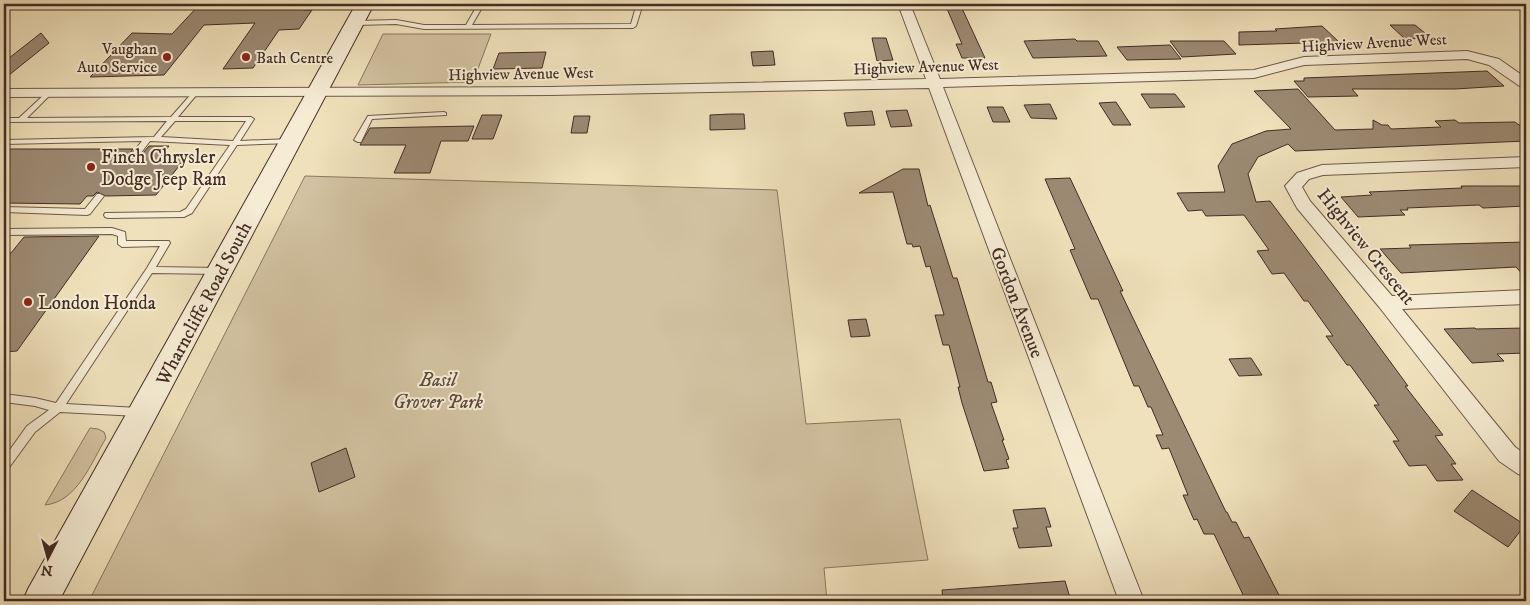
<svg xmlns="http://www.w3.org/2000/svg" width="1530" height="605" font-family="'IM FELL DW Pica',serif">
	<style>
		.green { fill: #d2c2a1; stroke: #8a7762 }
		.building { fill: #9c8a73; stroke: #432c24 }
		.lines { fill: none; stroke-linecap: round; stroke-linejoin: round }
		.service-casing { stroke: #6e594a; stroke-width: 2 }
		.minor-casing { stroke: #6e594a; stroke-width: 2 }
		.secondary-casing { stroke: #432c24; stroke-width: 2 }
		.service { fill: #f5ecd3; fill-rule: evenodd }
		.minor { fill: #f5ecd3; fill-rule: evenodd }
		.secondary { fill: #f5ecd3; fill-rule: evenodd }
		.poi-dot { fill: #8f2418; stroke: #f5ecd3; stroke-width: 2 }
		.labels { text-anchor: middle; stroke-width: 4; stroke-linejoin: round; paint-order: stroke }
		.far-street-label { font-size: 16px; fill: #432c24; stroke: #f5ecd3 }
		.far-poi-label { font-size: 16px; fill: #432c24; stroke: #f5ecd3; text-anchor: end }
		.poi-label { font-size: 19px; fill: #432c24; stroke: #f5ecd3; text-anchor: start }
		.street-label { font-size: 19px; fill: #432c24; stroke: #f5ecd3 }
		.park-label { font-size: 19px; font-style: italic; fill: #604a3d; stroke: #f5ecd3 }
	</style>
	<rect width="100%" height="100%" fill="#efe1bb"/>
	<filter id="stains"><feTurbulence type="fractalNoise" baseFrequency=".004" numOctaves="4"/><feColorMatrix values="0 0 0 0 .2 0 0 0 0 .09 0 0 0 0 .02 0 0 0 .5 -.17"/></filter>
	<radialGradient id="worn" r=".72"><stop offset=".6" stop-color="#630" stop-opacity="0"/><stop offset="1" stop-color="#630" stop-opacity=".3"/></radialGradient>
	<g class="green">
		<path d="M383,34H491L473,82L358,85Z"/>
		<path d="M305,176L777,190L806,424L900,419L928,560L824,568L827,601H89Z"/>
		<path d="M90,428L98,429L104,432L106,438C91,463 77,502 45,505Z"/>
	</g>
	<g class="building">
		<path d="M200,4H308L304,10H312L299,29L279,30L253,68L223,69L255,23L204,25L164,75L90,77L132,33L172,34Z"/>
		<path d="M945,4H960L985,58H962L956,44H962Z"/>
		<path d="M1390,25H1415L1431,38L1405,39Z"/>
		<path d="M1322,26L1339,42L1239,45V32L1277,31L1275,29Z"/>
		<path d="M41,33L49,43L4,79V62Z"/>
		<path d="M872,38H886L893,60L877,61Z"/>
		<path d="M1075,39L1077,41H1098L1107,56L1033,58L1024,41Z"/>
		<path d="M1170,41H1224L1236,54L1182,57Z"/>
		<path d="M1170,45L1181,59L1127,60L1117,47Z"/>
		<path d="M773,51L775,65L753,66L751,52Z"/>
		<path d="M546,52L542,68L493,69L499,53Z"/>
		<path d="M1487,71L1504,86L1455,89H1352L1358,96L1308,97L1294,81H1304V78Z"/>
		<path d="M1298,89L1335,130L1373,129V120L1382,125H1388L1391,129L1441,127L1435,121L1455,120L1459,123L1515,122L1519,125H1526V141L1295,151L1288,144L1258,157L1248,174L1256,202L1270,201L1361,322L1408,386H1405L1443,435L1435,436L1456,464H1451L1463,480L1437,481L1426,465L1409,466L1393,441H1399L1374,405H1379L1350,365H1347L1326,336H1333L1308,301H1304L1284,273L1272,274L1257,251L1269,250L1244,215L1206,216L1202,210L1188,211L1177,193L1225,192L1218,166L1232,144L1266,131L1291,129L1254,91Z"/>
		<path d="M1141,94H1175L1185,107L1150,108Z"/>
		<path d="M1116,102L1131,125H1113L1099,103Z"/>
		<path d="M1050,104L1057,119L1031,118L1024,105Z"/>
		<path d="M987,107H1003L1010,122H993Z"/>
		<path d="M907,110L912,126L891,127L886,111Z"/>
		<path d="M872,111L875,125L847,126L844,113Z"/>
		<path d="M731,114H744L745,129L710,130V115Z"/>
		<path d="M482,115H502L493,139H472Z"/>
		<path d="M574,116H590L587,133H571Z"/>
		<path d="M474,126L468,141H441L430,173H394L406,145H360L370,128Z"/>
		<path d="M149,146H169L161,156H187L156,195L106,196L97,192L93,196H87L80,204L4,203V149H133L128,156L137,160Z"/>
		<path d="M903,169H919L928,206L930,205L953,278H957L988,382H991L997,402L991,403L1004,440H1002L1009,459L1006,460L1009,468L984,471L962,403L958,387H960L949,345H943L935,315H944L930,266L926,267L920,246L913,247L912,244H907L893,192L859,193Z"/>
		<path d="M1070,178L1123,291H1120L1226,512H1227L1232,522H1236L1244,538L1249,537L1282,601H1246L1214,534H1204L1197,519L1194,520L1183,495H1188L1169,448L1162,449L1156,435H1163L1151,407H1148L1139,386H1134L1098,299H1091L1070,250L1075,249L1045,179Z"/>
		<path d="M1461,186H1526V206L1483,208L1479,205L1407,208L1408,210H1400L1405,215L1358,217L1341,197L1372,195L1369,192L1462,188Z"/>
		<path d="M99,236L17,351L4,352V253H11L24,237Z"/>
		<path d="M1526,242V278L1516,267L1401,273L1380,249L1411,248L1409,245Z"/>
		<path d="M866,319L870,336L851,337L848,320Z"/>
		<path d="M1475,328L1476,329L1526,328V353L1497,354L1504,361L1472,363L1444,329Z"/>
		<path d="M1251,358L1262,375L1239,376L1229,359Z"/>
		<path d="M346,448L355,477L319,492L311,463Z"/>
		<path d="M1472,490L1525,525L1508,547L1454,511Z"/>
		<path d="M1045,508L1051,527H1046L1052,546L1019,548L1013,528H1018L1013,510Z"/>
		<path d="M1065,581L1071,601H943L942,590Z"/>
	</g>
	<g class="lines">
		<defs>
			<g id="service">
				<path d="M478,4H484L472,25L631,24L635,10L634,4H640L641,10L636,26L633,28L424,29L396,24L355,25L352,23L355,21L396,20L424,25H466Z"/>
				<path d="M49,91L51,92V94L27,118L171,117L193,92L195,91L198,93L178,117H251L254,119L240,141L291,139L295,141L291,143L237,145L192,213L184,217L108,218L105,217L104,215L105,213L180,212L186,209L230,145L150,141L137,158H134L130,156L142,141L4,144V140L154,137L167,121L4,122V118H19L47,92ZM175,121H246L233,141L161,137Z"/>
				<path d="M444,112L446,113V115L372,119L361,142H358L354,140L368,116Z"/>
				<path d="M97,194H100L104,196L90,214L87,215L4,212V207L85,209Z"/>
				<path d="M112,228L125,232L126,241H169L170,243L156,267L218,268L222,271L218,274L152,273L66,404L138,408L141,409L143,412L141,415L138,416L60,412L35,432L8,469L4,470V458L27,426L49,410L35,406L4,402V394L35,398L56,403L147,268L160,246L122,247L118,244V236L112,234L4,235V229Z"/>
			</g>
			<g id="minor">
				<path d="M898,4H910L940,79L1254,70L1304,57L1467,51L1499,59L1526,78V88L1521,87L1489,65L1467,59L1304,65L1254,78L943,87L1144,601H1119L929,88L550,95L4,97V89L550,87L926,79Z"/>
				<path d="M1526,157V167L1323,175L1309,179L1302,187L1310,201L1392,296L1526,290V304L1402,309L1515,447L1526,455V476L1518,474L1499,461L1380,308L1297,208L1285,186L1297,173L1322,165Z"/>
			</g>
			<path id="secondary" d="M356,4H374L59,601H23L28,589Z"/>
		</defs>
		<use href="#service" class="service-casing"/>
		<use href="#minor" class="minor-casing"/>
		<use href="#secondary" class="secondary-casing"/>
		<use href="#service" class="service"/>
		<use href="#minor" class="minor"/>
		<use href="#secondary" class="secondary"/>
	</g>
	<g class="poi-dot">
		<circle cx="167" cy="57" r="5"/>
		<circle cx="246" cy="57" r="5"/>
		<circle cx="91" cy="167" r="5"/>
		<circle cx="28" cy="302" r="5"/>
	</g>
	<g class="labels">
		<g class="far-street-label">
			<text transform="translate(1374 42) rotate(-3)" y="6">Highview Avenue West</text>
			<text transform="translate(926 66) rotate(-2)" y="6">Highview Avenue West</text>
			<text transform="translate(521 73) rotate(-1)" y="6">Highview Avenue West</text>
		</g>
		<g class="far-poi-label">
			<text x="157" y="54">Vaughan<tspan x="157" dy="18">Auto Service</tspan></text>
			<text x="256" y="63" text-anchor="start">Bath Centre</text>
		</g>
		<g class="poi-label">
			<text x="101" y="163">Finch Chrysler<tspan x="101" dy="22">Dodge Jeep Ram</tspan></text>
			<text x="38" y="309">London Honda</text>
		</g>
		<g class="street-label">
			<text transform="translate(1367 246) rotate(51)" y="7">Highview Crescent</text>
			<text transform="translate(1018 302) rotate(69)" y="7">Gordon Avenue</text>
			<text transform="translate(203 303) rotate(-62)" y="7">Wharncliffe Road South</text>
		</g>
		<g class="park-label">
			<text x="438" y="386">Basil<tspan x="438" dy="22">Grover Park</tspan></text>
		</g>
	</g>
	<rect width="1530" height="605" fill="none" stroke="#efe1bb" stroke-width="20"/>
	<rect x="5" y="5" width="1520" height="595" fill="none" stroke="#432c24" stroke-width="2.5"/>
	<rect x="10" y="10" width="1510" height="585" fill="none" stroke="#432c24"/>
	<g transform="translate(48 558) rotate(186)" stroke="#f5ecd3" stroke-width="4" paint-order="stroke">
	<path d="M0-4L9 19L0 12L-9 19Z" fill="#432c24"/>
	<text y="-8" font-size="14" font-weight="bold" text-anchor="middle" fill="#432c24">N</text>
	</g>
	<rect width="100%" height="100%" filter="url(#stains)"/>
	<rect width="100%" height="100%" fill="url(#worn)"/>
</svg>
